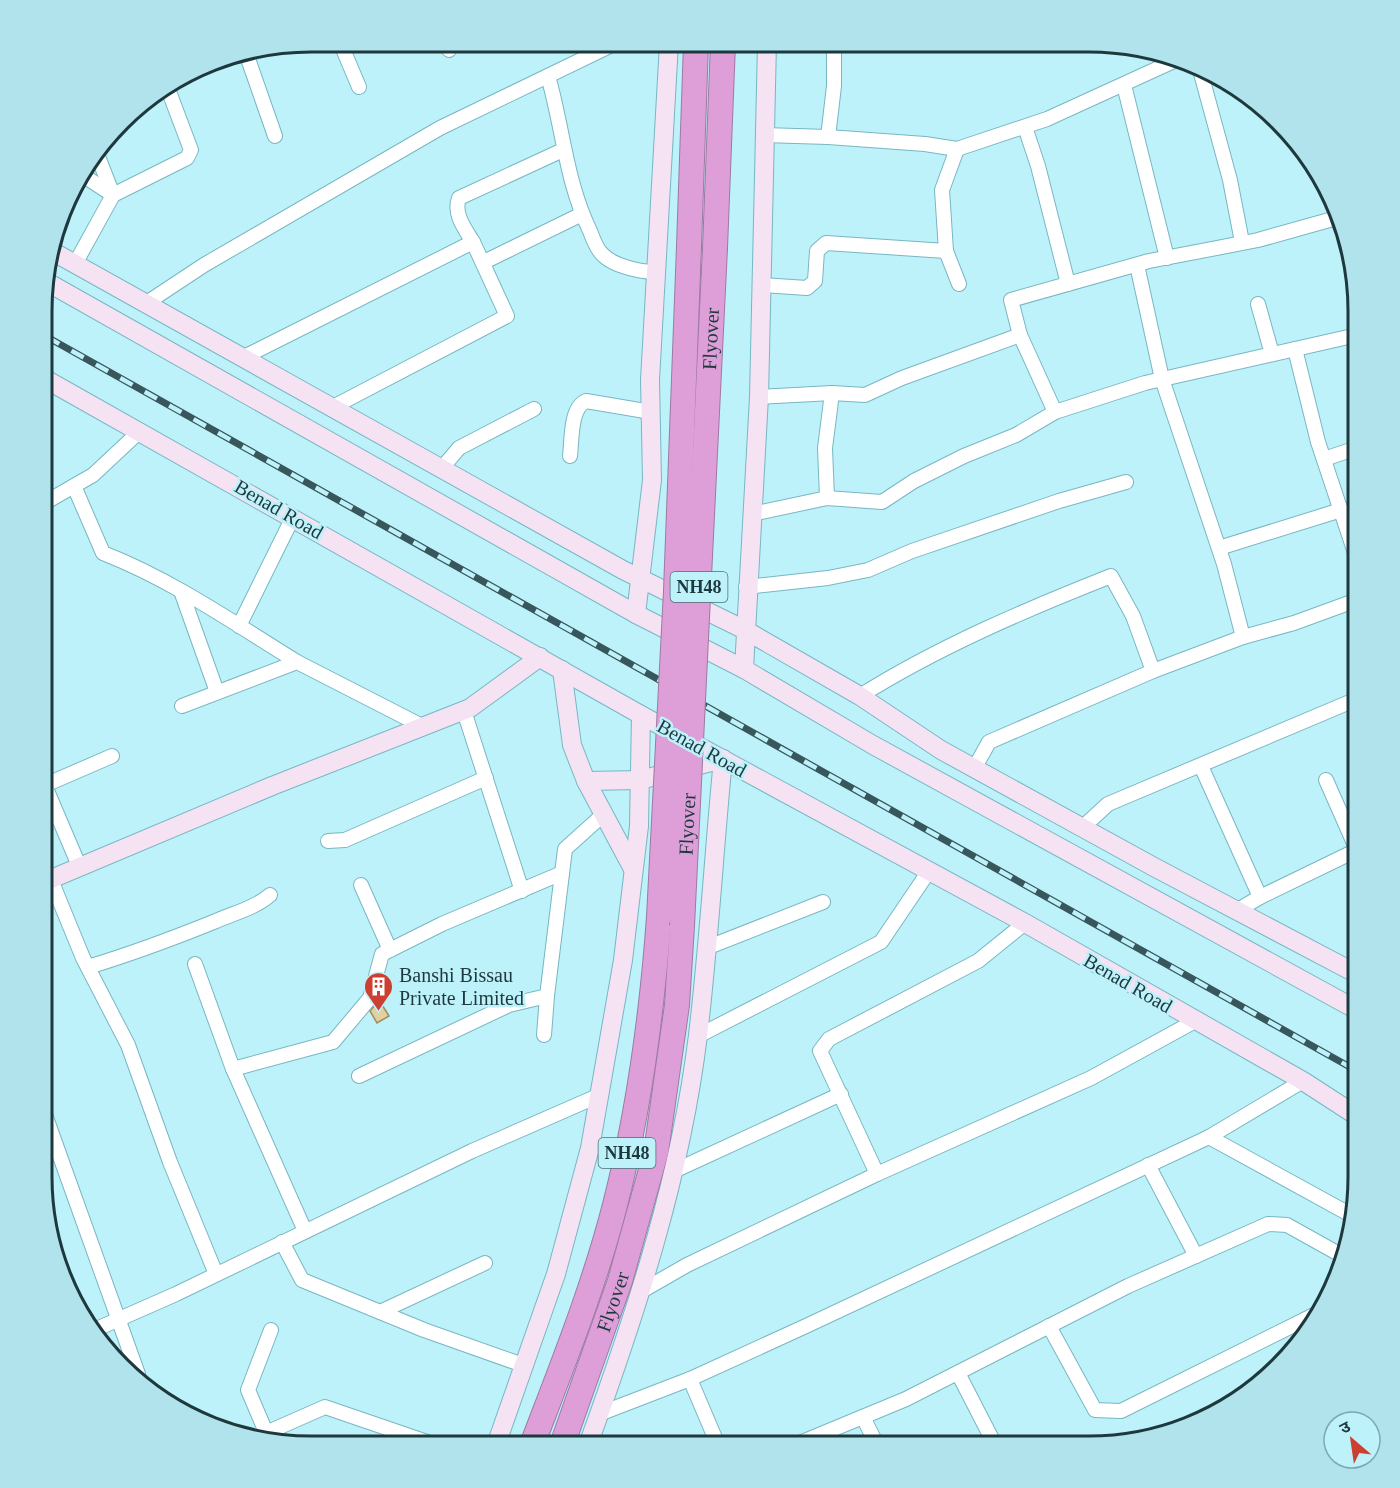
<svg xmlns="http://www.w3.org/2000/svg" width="1400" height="1488" font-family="'Times New Roman','Noto Sans Devanagari',serif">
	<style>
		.building { fill: #e3d09f; stroke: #9e8d5e; stroke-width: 1.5 }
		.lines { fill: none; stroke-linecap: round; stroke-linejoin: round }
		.street-casing { stroke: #77b7c2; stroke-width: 16 }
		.secondary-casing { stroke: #77b7c2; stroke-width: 20 }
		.highway-casing { stroke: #9b7ba2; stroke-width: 26 }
		.street { stroke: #fff; stroke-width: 14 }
		.secondary { stroke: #f5e2f3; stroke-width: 18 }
		.highway { stroke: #de9fd8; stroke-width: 24 }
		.rail-casing { stroke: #38575c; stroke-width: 7 }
		.rail { stroke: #bef2fb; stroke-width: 4.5; stroke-dasharray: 14; stroke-linecap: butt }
		.highway-bridge-casing { stroke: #9b7ba2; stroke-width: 26; stroke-linecap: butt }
		.highway-bridge { stroke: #de9fd8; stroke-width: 24 }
		.labels { text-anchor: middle; stroke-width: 5; stroke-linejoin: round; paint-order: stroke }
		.shield { fill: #bef2fb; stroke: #4e7076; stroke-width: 1.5 }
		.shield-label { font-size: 18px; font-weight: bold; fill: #1e393d }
		.street-label { font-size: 20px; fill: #1e393d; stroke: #bef2fb }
		.poi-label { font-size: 20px; fill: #1e393d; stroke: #bef2fb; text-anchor: start }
		.rim { fill: none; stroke: #1e393d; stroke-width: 3 }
	</style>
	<rect width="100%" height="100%" fill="#bef2fb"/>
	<path class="building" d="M379,1000L389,1016L377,1023L370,1011Z"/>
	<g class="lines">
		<defs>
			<g id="street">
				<path d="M340,42L359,87"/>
				<path d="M446,42L449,50"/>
				<path d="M246,53L275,136"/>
				<path d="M1200,70L1230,180L1242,242"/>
				<path d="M548,76C563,128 566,182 590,231C593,239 597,250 603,255C614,266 640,272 655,272"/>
				<path d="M1124,85L1167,258"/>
				<path d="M1025,127L1038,166L1068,284"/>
				<path d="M764,135L828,137L834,86V43"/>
				<path d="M828,137L925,144L957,149L1047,119L1174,61"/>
				<path d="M97,154L113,195"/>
				<path d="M81,174L113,195"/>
				<path d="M1339,216L1348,249"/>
				<path d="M1340,217L1258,240L1149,261L1011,300L1020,335L1055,412L1145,383L1357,335"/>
				<path d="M473,242C465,229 453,214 459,198L563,150"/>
				<path d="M946,251L959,284"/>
				<path d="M484,262L582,214"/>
				<path d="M75,264L113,195L187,158L191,150L168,89"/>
				<path d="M1137,265L1162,379L1224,564L1243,637L1153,671"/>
				<path d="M761,285L807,288L815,281L817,251L826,243L946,251L942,190L957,149"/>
				<path d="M145,304L204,265L440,128L616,43"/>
				<path d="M1258,304L1272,354"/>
				<path d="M1295,349L1318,442L1357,559"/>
				<path d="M242,358L473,242L507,316L331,408"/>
				<path d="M759,397L832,393L865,395L902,378L1020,335"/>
				<path d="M570,456C572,440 570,408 586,401L651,412"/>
				<path d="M1324,459L1357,448"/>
				<path d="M442,468L459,448L534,409"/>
				<path d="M74,486L103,553C172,580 234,623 297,662"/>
				<path d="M827,498L825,448L832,393"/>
				<path d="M46,502L93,475L140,431"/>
				<path d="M752,514L827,498L882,502L914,481L964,456L1016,435L1055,412"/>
				<path d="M1219,548L1341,510"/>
				<path d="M746,587L828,578L868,570L912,551L1059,501L1126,482"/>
				<path d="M181,591L217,692"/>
				<path d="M239,626L293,517"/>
				<path d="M1243,637L1294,623L1357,600"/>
				<path d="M860,696C938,647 1025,610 1111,576L1133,616L1153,671L989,742L975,767"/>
				<path d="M182,706L297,662L424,727"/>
				<path d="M464,711L522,891"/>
				<path d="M1201,766L1260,897"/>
				<path d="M1326,780L1357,850"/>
				<path d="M45,785L112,756"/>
				<path d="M45,786L80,868"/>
				<path d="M1083,827L1108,804L1357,699"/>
				<path d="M328,841L345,840L486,778"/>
				<path d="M51,880L83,958L128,1045L170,1162L216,1274"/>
				<path d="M361,885L390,950"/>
				<path d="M1238,910L1260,897L1357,850"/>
				<path d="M706,948L823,902"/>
				<path d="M195,964L233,1069"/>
				<path d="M88,967C131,954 174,938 216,921C234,913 255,908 270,895"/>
				<path d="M544,1035L547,996"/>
				<path d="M698,1036L881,942L929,871"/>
				<path d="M359,1076L509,1005L547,996L565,849L605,813"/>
				<path d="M43,1109L138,1374"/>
				<path d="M1209,1137L1351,1215"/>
				<path d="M1148,1165L1196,1256"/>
				<path d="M674,1171L841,1094"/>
				<path d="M877,1174L820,1051L829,1039L978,961L1025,923"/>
				<path d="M305,1231L233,1069L333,1042L370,998L382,954L442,924L562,873"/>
				<path d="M282,1242L302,1280L424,1330L523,1365"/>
				<path d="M640,1292L687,1265L877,1174L1091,1078L1195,1021"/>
				<path d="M380,1312L485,1263"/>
				<path d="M1049,1326L1095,1410L1121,1411L1322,1311"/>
				<path d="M92,1331L176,1294L472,1151L600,1095"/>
				<path d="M958,1373L995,1445"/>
				<path d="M690,1379L718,1445"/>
				<path d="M599,1414L690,1379L806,1326L1209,1137L1303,1081"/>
				<path d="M863,1417L877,1445"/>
				<path d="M266,1433L325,1407L436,1445"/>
				<path d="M268,1437L248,1390L271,1330"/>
				<path d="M795,1445L906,1399L1128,1286L1268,1224L1287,1225L1339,1254"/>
			</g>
			<g id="secondary">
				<path d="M50,250L623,570L745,630L860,696L941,750L1154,867L1357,974"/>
				<path d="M47,282L636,614L744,669L873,745L1357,1010"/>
				<path d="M47,380L641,715L1025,923L1303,1081L1357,1116"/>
				<path d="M636,614L652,480L650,380L669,43"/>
				<path d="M744,669L759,397L767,43"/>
				<path d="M562,670L572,745L586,781L633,869"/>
				<path d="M586,781L640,780L723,759"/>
				<path d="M44,882L272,786L470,708L540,657"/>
				<path d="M496,1445L556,1274L590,1148L623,960L639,826L641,715"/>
				<path d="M588,1445C636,1313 681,1176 698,1035C709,943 714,851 723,759"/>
			</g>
			<g id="highway">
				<path d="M689,246L696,43"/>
				<path d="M715,248L723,43"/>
				<path d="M532,1445C562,1366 594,1287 615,1205C639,1111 652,1014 659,917"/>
				<path id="s1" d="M562,1445L620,1281L656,1152L677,1005L682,926"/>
			</g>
		</defs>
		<use href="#street" class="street-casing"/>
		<use href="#secondary" class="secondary-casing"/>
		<use href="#highway" class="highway-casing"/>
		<use href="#street" class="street"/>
		<use href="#secondary" class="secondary"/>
		<use href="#highway" class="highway"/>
		<defs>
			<path id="rail" d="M47,337L1357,1071"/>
		</defs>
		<use href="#rail" class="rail-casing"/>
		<use href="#rail" class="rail"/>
		<defs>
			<g id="highway-bridge">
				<path d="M659,917L676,591L689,246"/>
				<path id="s2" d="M682,926L715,248"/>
			</g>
		</defs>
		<use href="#highway-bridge" class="highway-bridge-casing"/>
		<use href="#highway-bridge" class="highway-bridge"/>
	</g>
	<defs>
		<symbol id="building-pin" viewBox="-11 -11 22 30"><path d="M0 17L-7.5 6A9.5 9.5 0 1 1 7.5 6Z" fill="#cd4031" stroke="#bef2fb"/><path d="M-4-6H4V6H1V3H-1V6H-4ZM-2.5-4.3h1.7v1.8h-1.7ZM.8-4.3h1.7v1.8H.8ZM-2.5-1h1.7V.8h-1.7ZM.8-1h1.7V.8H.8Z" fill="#fff"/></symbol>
	</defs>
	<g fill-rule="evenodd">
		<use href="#building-pin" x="362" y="970" width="33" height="45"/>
	</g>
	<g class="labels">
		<g class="shield">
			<rect x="670.5" y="572" width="57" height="30" rx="4.5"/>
			<rect x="598.5" y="1138" width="57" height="30" rx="4.5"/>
		</g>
		<g class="shield-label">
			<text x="699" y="593">NH48</text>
			<text x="627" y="1159">NH48</text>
		</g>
		<g class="street-label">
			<text dy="7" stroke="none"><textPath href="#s2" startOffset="588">Flyover</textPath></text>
			<text transform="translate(279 509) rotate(30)" y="7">Benad Road</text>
			<text transform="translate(702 748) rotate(29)" y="7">Benad Road</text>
			<text dy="7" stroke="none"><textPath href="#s2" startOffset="102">Flyover</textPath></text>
			<text transform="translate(1128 983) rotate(30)" y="7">Benad Road</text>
			<text dy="7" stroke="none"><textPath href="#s1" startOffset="152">Flyover</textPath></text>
		</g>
		<g class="poi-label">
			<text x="399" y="982">Banshi Bissau<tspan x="399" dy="23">Private Limited</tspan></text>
		</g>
	</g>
	<path d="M0 0H1400V1488H0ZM311 52H1089A259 259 0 0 1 1348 311V1177A259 259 0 0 1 1089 1436H311A259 259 0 0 1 52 1177V311A259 259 0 0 1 311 52Z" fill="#b1e3ec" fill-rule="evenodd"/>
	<path class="rim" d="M311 52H1089A259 259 0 0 1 1348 311V1177A259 259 0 0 1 1089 1436H311A259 259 0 0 1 52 1177V311A259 259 0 0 1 311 52Z"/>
	<g transform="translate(1352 1440) rotate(331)"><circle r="28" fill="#bef2fb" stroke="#7ea8af" stroke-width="1.5"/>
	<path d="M0-4.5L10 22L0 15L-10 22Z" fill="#cd4031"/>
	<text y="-9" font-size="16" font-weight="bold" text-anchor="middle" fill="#1e393d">उ</text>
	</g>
</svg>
